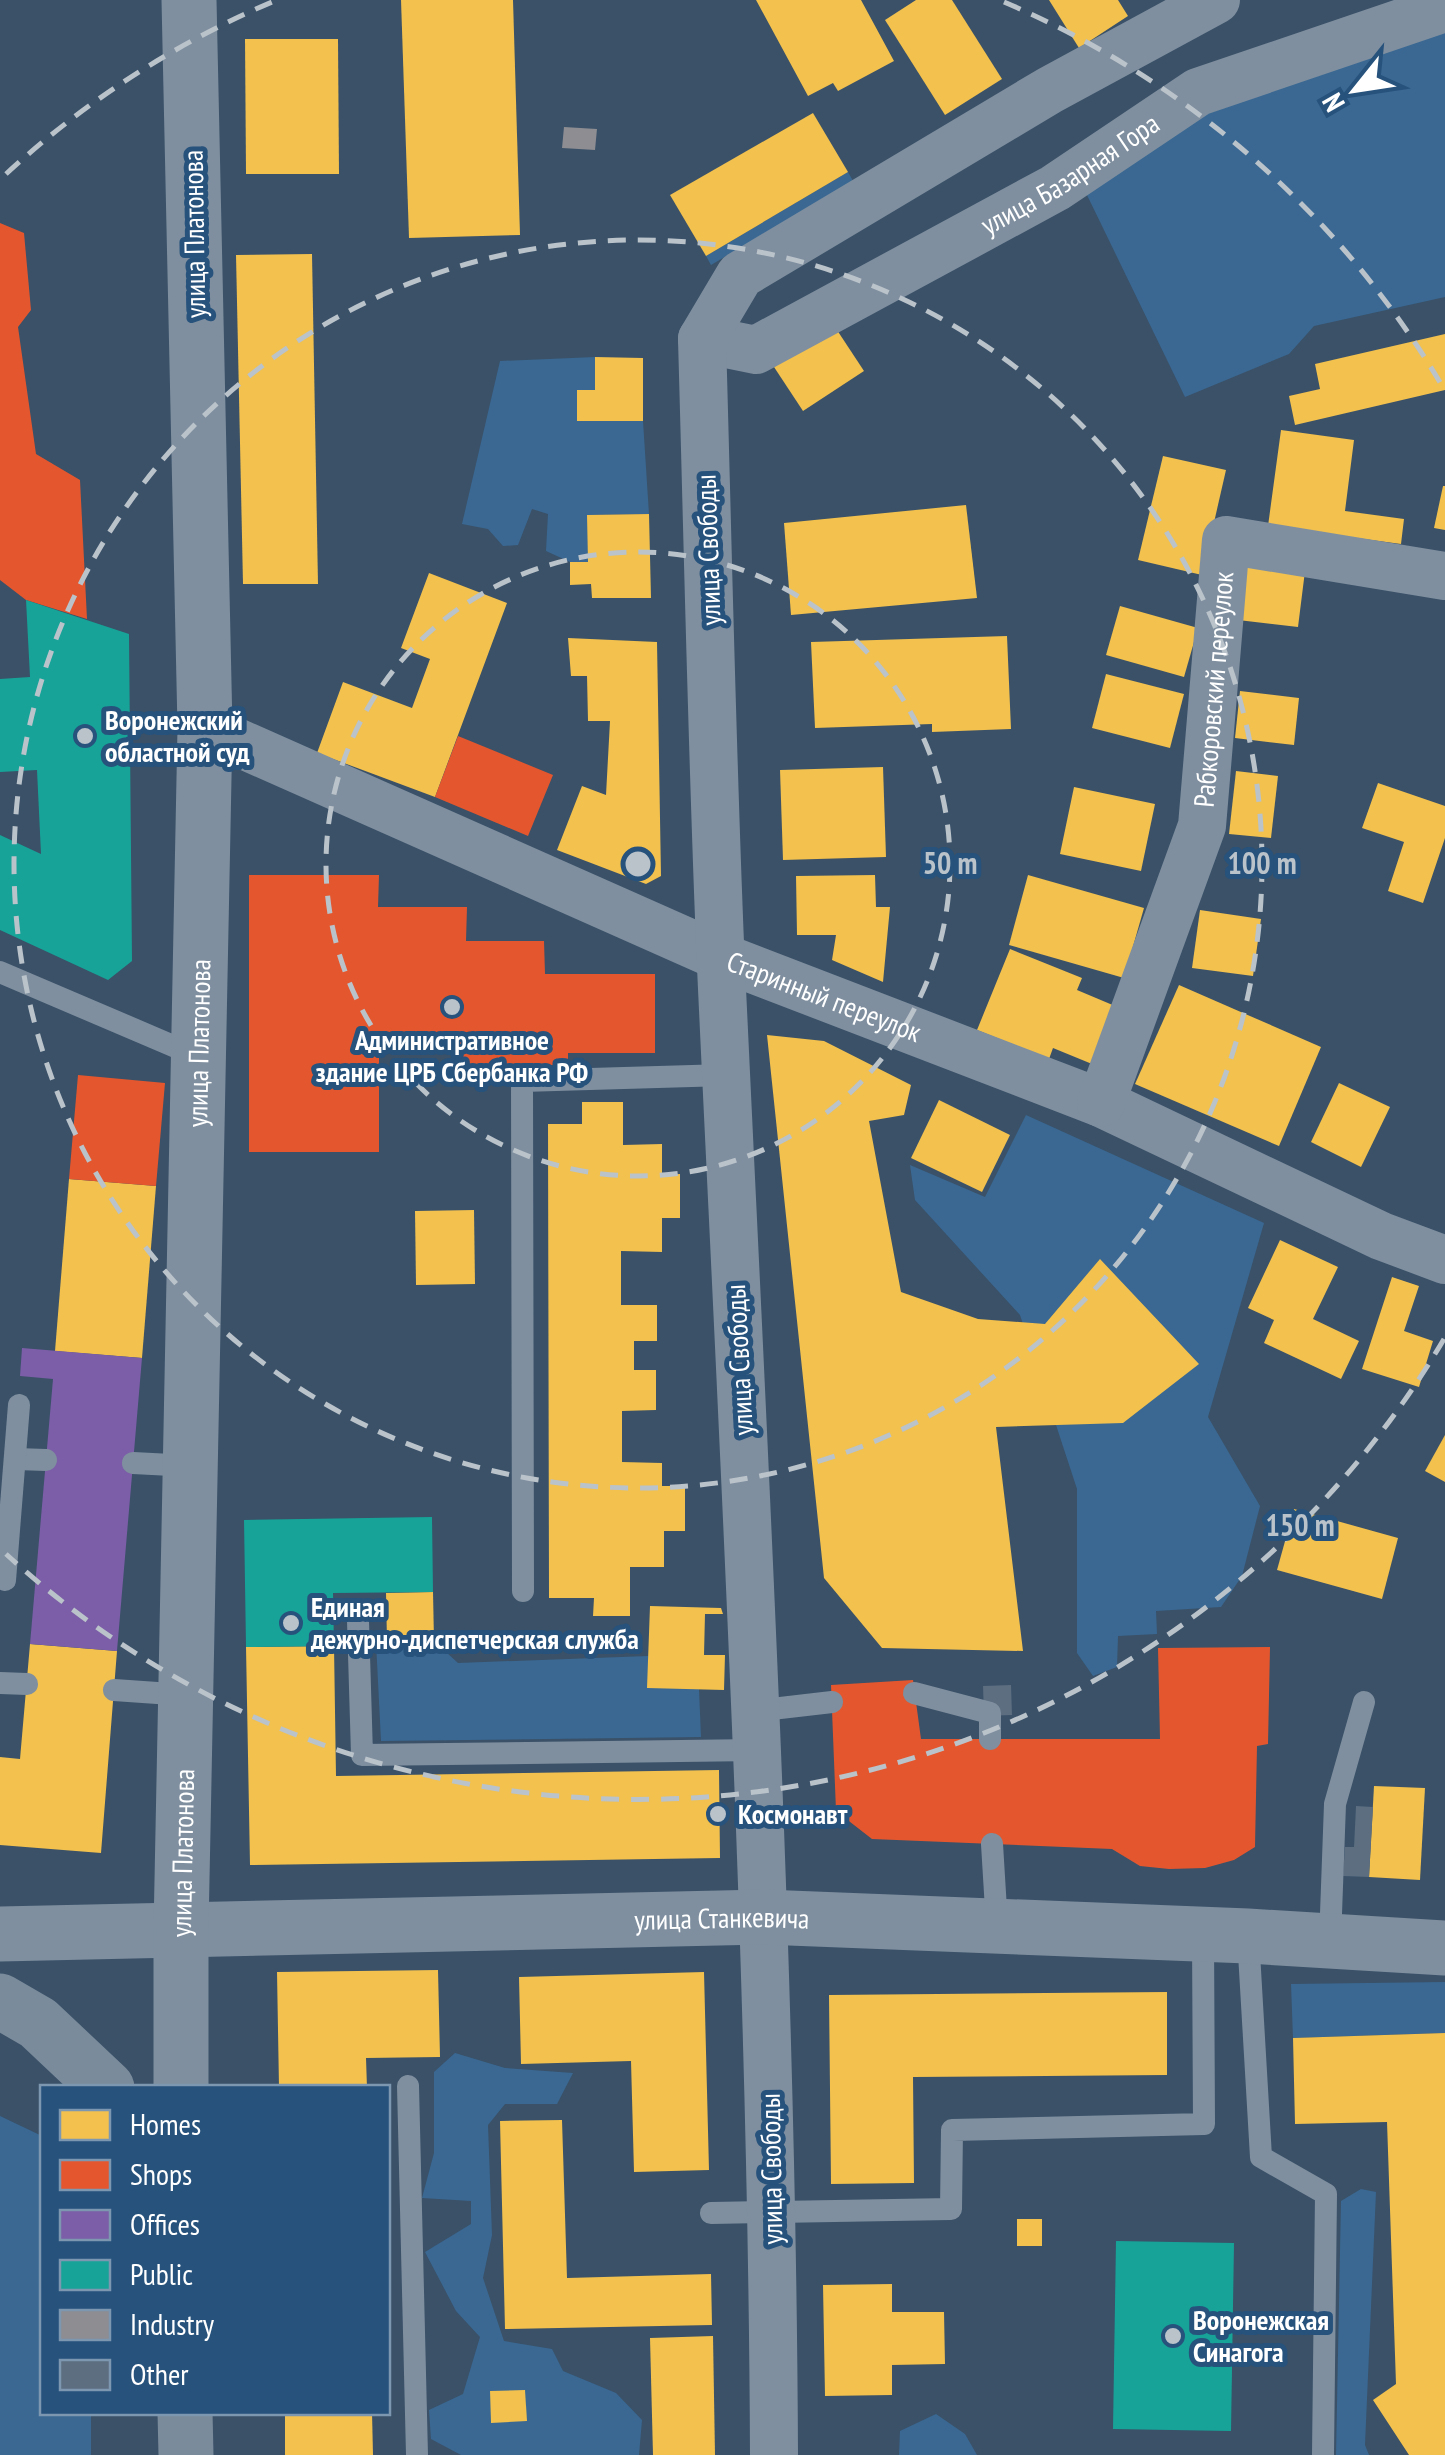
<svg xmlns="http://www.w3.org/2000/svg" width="1445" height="2455" font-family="'PT Sans Narrow',sans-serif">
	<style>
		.green { fill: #3a6892 }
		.homes { fill: #f2c14e }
		.shops { fill: #e4572e }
		.offices { fill: #7b5ea7 }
		.public { fill: #17a398 }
		.industry { fill: #8d8d92 }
		.building { fill: #5c6e80 }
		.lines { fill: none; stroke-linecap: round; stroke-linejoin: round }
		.service { stroke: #7f8f9f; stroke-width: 22 }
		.minor { stroke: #7f8f9f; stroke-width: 48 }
		.tertiary { stroke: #7f8f9f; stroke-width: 55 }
		.secondary { stroke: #7a8b9b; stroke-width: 55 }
		.ring { fill: none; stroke: #bac2ca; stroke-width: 5; stroke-dasharray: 18 12 }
		.poi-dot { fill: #bac2ca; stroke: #26527c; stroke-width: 4 }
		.labels { text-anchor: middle; stroke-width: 10; stroke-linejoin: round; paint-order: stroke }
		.street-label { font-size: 28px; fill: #fff; stroke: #26527c }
		.poi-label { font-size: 28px; font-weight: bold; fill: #fff; stroke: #26527c; text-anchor: start }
		.centre { fill: #bac2ca; stroke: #26527c; stroke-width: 5 }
		.ring-label { font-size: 30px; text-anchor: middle; font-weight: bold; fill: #bac2ca; stroke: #26527c; stroke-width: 10; stroke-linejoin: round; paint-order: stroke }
	</style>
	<rect width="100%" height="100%" fill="#3a5168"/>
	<g class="green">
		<path d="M1445,25V297L1314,326L1289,354L1185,397L1087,195L1198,105Z"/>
		<path d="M848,172L853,181L711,265L706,256Z"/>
		<path d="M595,357V390L578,421H643L649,514L588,515V562H570L546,551L548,514L532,509L518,545L503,546L488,529L462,524L500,361Z"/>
		<path d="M1026,1115L1264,1223L1208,1417L1260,1506L1242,1576L1221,1607L1156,1611L1157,1634L1118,1636L1117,1667L1093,1676L1077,1653V1489L1020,1315L915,1200L910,1165L985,1197Z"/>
		<path d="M434,1641L458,1663L648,1656L699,1689L701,1737L381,1741L376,1642Z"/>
		<path d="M1445,1982V2039L1444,2033L1293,2038L1291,1984Z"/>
		<path d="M455,2053L505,2068L573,2073L557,2104H505L488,2125L492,2235L483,2278L504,2341L552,2349L563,2371L616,2393L642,2420L639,2455H461L431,2439L429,2410L463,2394L480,2337L456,2311L425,2252L471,2224V2201L422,2198L434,2153V2072Z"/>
		<path d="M0,2116L42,2136V2412L91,2413V2455H0Z"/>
		<path d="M1361,2189L1376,2192L1365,2445L1369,2455H1336L1341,2201Z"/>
		<path d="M936,2414L965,2434L977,2455H899L900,2431Z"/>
	</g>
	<g class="homes">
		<path d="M401,0H513L520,235L409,238Z"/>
		<path d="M756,0H861L894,61L838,91L833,83L808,96Z"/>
		<path d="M916,0H952L1002,79L945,115L885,20Z"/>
		<path d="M1049,0H1118L1128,16L1079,48Z"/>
		<path d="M245,39H338L339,174H246Z"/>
		<path d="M813,113L848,172L706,256L670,195Z"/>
		<path d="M312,254L318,584H243L236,255Z"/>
		<path d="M835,327L864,371L803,411L774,367Z"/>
		<path d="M1445,334V390L1295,425L1289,396L1320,389L1315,364Z"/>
		<path d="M595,357L643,358V421H577V390H595Z"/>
		<path d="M1281,430L1354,440L1345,511L1404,519L1401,544L1268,526Z"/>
		<path d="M1163,456L1226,470L1202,575L1138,560Z"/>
		<path d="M1443,486H1445V530L1434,528Z"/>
		<path d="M966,505L977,598L791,615L784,523Z"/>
		<path d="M649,514L651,598H592L591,584L570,585V562H588L587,515Z"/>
		<path d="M1244,564L1305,571L1298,627L1238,620Z"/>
		<path d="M429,573L507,603L435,797L317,753L343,682L412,708L430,659L401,648Z"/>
		<path d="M1120,606L1198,628L1184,677L1106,655Z"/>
		<path d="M1007,636L1011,729L932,732V724L815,728L811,642Z"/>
		<path d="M568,638L657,642L661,876L646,884L557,850L582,786L606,795L610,721H588L587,676H571Z"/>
		<path d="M1106,674L1184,694L1170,748L1092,728Z"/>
		<path d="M1240,691L1299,698L1294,745L1235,738Z"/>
		<path d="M883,767L886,857L783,860L780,770Z"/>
		<path d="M1236,771L1278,776L1271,838L1229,834Z"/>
		<path d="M1378,783L1445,806V838L1423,903L1388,891L1404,842L1362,828Z"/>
		<path d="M1074,787L1155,804L1141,871L1060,854Z"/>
		<path d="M875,875L876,907H890L883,982L832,960L836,935H797L796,876Z"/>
		<path d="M1028,875L1144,908L1124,978L1009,945Z"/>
		<path d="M1200,910L1261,919L1253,976L1192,968Z"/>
		<path d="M1010,949L1082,978L1077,990L1115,1006L1092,1064L1053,1048L1049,1059L977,1030Z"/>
		<path d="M1179,985L1321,1047L1279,1146L1135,1084Z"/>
		<path d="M767,1035L824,1041L911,1085L904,1115L869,1121L901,1292L978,1319L1045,1324L1100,1259L1199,1364L1123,1423L996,1427L1023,1651L882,1648L824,1578Z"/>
		<path d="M1339,1083L1390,1107L1361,1167L1311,1142Z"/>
		<path d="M939,1100L1010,1135L982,1192L911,1158Z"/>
		<path d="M582,1102H623V1145L662,1144V1175L680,1174V1218H662V1252L621,1251V1305H657V1341H634V1370H656V1410L622,1411V1462L662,1463V1486H685V1531H664V1567H630V1616H593L594,1598H549L548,1124H582Z"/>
		<path d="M69,1179L156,1186L142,1358L55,1351Z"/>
		<path d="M474,1210L475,1284L416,1285L415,1211Z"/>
		<path d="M1280,1240L1338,1267L1313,1319L1359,1341L1341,1379L1264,1343L1274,1320L1248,1308Z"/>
		<path d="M1392,1277L1419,1286L1404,1331L1433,1341L1419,1387L1362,1369Z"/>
		<path d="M1445,1435V1482L1425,1471Z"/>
		<path d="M1294,1509L1398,1538L1382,1599L1277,1570Z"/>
		<path d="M433,1592L434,1641H387L386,1593Z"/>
		<path d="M650,1606L721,1608L723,1614H705L704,1655H725L724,1690L647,1688Z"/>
		<path d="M30,1644L117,1651L101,1853L0,1845V1757L20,1759Z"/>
		<path d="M334,1646L336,1776L719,1770L720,1858L250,1865L246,1647Z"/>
		<path d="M1374,1786L1425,1788L1420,1880L1369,1877Z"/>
		<path d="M438,1970L440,2057L366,2058L367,2088H279L277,1972Z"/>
		<path d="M704,1972L709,2170L634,2172L631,2061L521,2064L519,1977Z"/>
		<path d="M1167,1992V2075L913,2077L914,2183L831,2184L829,1995Z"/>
		<path d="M1445,2033V2455H1409L1373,2400L1396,2384L1387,2122L1295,2124L1293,2038Z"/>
		<path d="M562,2120L567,2278L711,2274L712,2325L505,2329L500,2121Z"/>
		<rect x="1017" y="2219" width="25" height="27"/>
		<path d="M892,2284V2312H944L945,2364L892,2365V2395L825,2396L823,2285Z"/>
		<path d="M713,2336L715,2455H653L650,2338Z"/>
		<path d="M525,2390L527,2421L491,2423L490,2391Z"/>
		<path d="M285,2412H372L373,2455H285Z"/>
	</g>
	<g class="shops">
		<path d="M0,223L24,233L31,310L18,327L36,454L80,480L87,619L26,600L0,580Z"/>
		<path d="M458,736L553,775L528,836L435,797Z"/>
		<path d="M249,875H379L378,907H467L466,941H544L545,974H655V1053H568V1065H452V1050H403V1040L379,1039V1152H249Z"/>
		<path d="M78,1075L165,1083L156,1186L69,1179Z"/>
		<path d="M1270,1647L1268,1744L1257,1746L1255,1847L1234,1860L1205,1868L1169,1869L1140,1866L1112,1849L872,1839L836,1811L831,1685L913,1680L921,1739H1160L1158,1648Z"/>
	</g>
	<path class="offices" d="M22,1348L142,1358L117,1651L30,1644L53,1379L20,1376Z"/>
	<g class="public">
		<path d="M26,600L129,634L132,961L108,980L0,930V835L41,854L37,770L0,772V679L30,677Z"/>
		<path d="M432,1517L433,1592L333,1593L334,1646L246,1647L244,1520Z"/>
		<path d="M1116,2241L1234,2243L1231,2431L1113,2429Z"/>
	</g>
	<path class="industry" d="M564,127L597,129L595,150L562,148Z"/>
	<g class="building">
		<path d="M1011,1685L1012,1715L984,1716L983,1686Z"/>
		<path d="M1356,1806L1373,1807L1369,1877L1343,1876L1345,1847H1354Z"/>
	</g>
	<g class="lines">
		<g class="service">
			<path d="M0,972L199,1057"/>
			<path d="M16,1459L46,1460"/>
			<path d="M133,1463L191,1466"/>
			<path d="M5,1580L19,1405"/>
			<path d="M523,1591L522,1081L726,1075"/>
			<path d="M358,1621L362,1755L757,1750"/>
			<path d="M0,1683L27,1684"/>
			<path d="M114,1690L186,1695"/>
			<path d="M914,1693L990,1713V1739"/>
			<path d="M755,1711L832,1702"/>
			<path d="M992,1844L997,1926"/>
			<path d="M1248,1936L1261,2157L1326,2194L1323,2455"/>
			<path d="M1330,1941L1335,1804L1364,1702"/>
			<path d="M408,2086L417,2455"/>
			<path d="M711,2213L951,2209L952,2130L1204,2124L1203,1935"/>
		</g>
		<g class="minor">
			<path id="s1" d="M702,339L756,350L1055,188L1198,92L1445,8"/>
			<path id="s2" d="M205,728L721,957L1101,1103L1381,1236L1445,1260"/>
			<path id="s3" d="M1101,1103L1202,826L1226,540L1445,576"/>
			<path d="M774,2455C772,1958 744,1463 721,967C712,758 708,548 702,339L740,275L1050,90L1216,0"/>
		</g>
		<g class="tertiary">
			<path id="s4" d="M0,1934L764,1917L1248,1936L1445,1948"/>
			<path id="s5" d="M181,2088V1930L205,728L189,0"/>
		</g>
		<g class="secondary">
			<path d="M0,2001L38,2023L107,2088"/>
			<path d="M185,2412L186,2455"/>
		</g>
	</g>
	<g class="ring">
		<circle cx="638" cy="864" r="312"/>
		<circle cx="638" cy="864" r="624"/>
		<path d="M1444 1339A936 936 0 0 1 6 1554M6 174A936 936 0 0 1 272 2M1004 2A936 936 0 0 1 1444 389"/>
	</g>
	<g class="poi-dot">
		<circle cx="85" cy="736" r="10"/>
		<circle cx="452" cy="1007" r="10"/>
		<circle cx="291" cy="1623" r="10"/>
		<circle cx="718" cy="1814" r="10"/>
		<circle cx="1173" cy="2336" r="10"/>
	</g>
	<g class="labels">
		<g class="street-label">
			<text dy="10" stroke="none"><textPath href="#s1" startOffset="415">улица Базарная Гора</textPath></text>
			<text transform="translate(194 234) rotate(-91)" y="10">улица Платонова</text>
			<text transform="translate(708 550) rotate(-92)" y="10">улица Свободы</text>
			<text dy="10" stroke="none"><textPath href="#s3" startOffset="432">Рабкоровский переулок</textPath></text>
			<text dy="10" stroke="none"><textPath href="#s2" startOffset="675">Старинный переулок</textPath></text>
			<text dy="10" stroke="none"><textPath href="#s5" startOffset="1045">улица Платонова</textPath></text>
			<text transform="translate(739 1360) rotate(-93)" y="10">улица Свободы</text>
			<text dy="10" stroke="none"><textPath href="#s5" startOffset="235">улица Платонова</textPath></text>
			<text dy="10" stroke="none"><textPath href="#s4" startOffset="722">улица Станкевича</textPath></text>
			<text transform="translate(771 2169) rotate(-91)" y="10">улица Свободы</text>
		</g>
		<g class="poi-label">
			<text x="105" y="730">Воронежский<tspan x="105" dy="32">областной суд</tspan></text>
			<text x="452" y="1050" text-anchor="middle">Административное<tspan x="452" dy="32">здание ЦРБ Сбербанка РФ</tspan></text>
			<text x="311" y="1617">Единая<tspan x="311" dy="32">дежурно-диспетчерская служба</tspan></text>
			<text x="738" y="1824">Космонавт</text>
			<text x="1193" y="2330">Воронежская<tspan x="1193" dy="32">Синагога</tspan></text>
		</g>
	</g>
	<circle cx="638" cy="864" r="15" class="centre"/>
	<g class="ring-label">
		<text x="950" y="874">50 m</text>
		<text x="1262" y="874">100 m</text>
		<text x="1300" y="1536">150 m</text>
	</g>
	<rect x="40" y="2085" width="350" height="330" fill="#26527c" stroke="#7d97b0" stroke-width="2.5"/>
	<rect x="60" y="2110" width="50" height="30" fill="#f2c14e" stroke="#7d97b0" stroke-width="2.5"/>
	<text x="130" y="2135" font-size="30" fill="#ffffff">Homes</text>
	<rect x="60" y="2160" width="50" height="30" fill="#e4572e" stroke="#7d97b0" stroke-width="2.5"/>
	<text x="130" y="2185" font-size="30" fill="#ffffff">Shops</text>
	<rect x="60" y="2210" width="50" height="30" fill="#7b5ea7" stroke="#7d97b0" stroke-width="2.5"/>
	<text x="130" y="2235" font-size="30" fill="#ffffff">Offices</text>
	<rect x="60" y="2260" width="50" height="30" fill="#17a398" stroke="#7d97b0" stroke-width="2.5"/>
	<text x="130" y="2285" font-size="30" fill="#ffffff">Public</text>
	<rect x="60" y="2310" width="50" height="30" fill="#8d8d92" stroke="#7d97b0" stroke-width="2.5"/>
	<text x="130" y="2335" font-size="30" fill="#ffffff">Industry</text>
	<rect x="60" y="2360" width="50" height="30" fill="#5c6e80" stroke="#7d97b0" stroke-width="2.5"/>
	<text x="130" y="2385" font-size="30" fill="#ffffff">Other</text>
	<g transform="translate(1355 90) rotate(240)" stroke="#26527c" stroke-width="8" paint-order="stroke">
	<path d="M0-8L18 38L0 25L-18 38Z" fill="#ffffff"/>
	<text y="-15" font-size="28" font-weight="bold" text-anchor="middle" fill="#ffffff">N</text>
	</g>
</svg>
